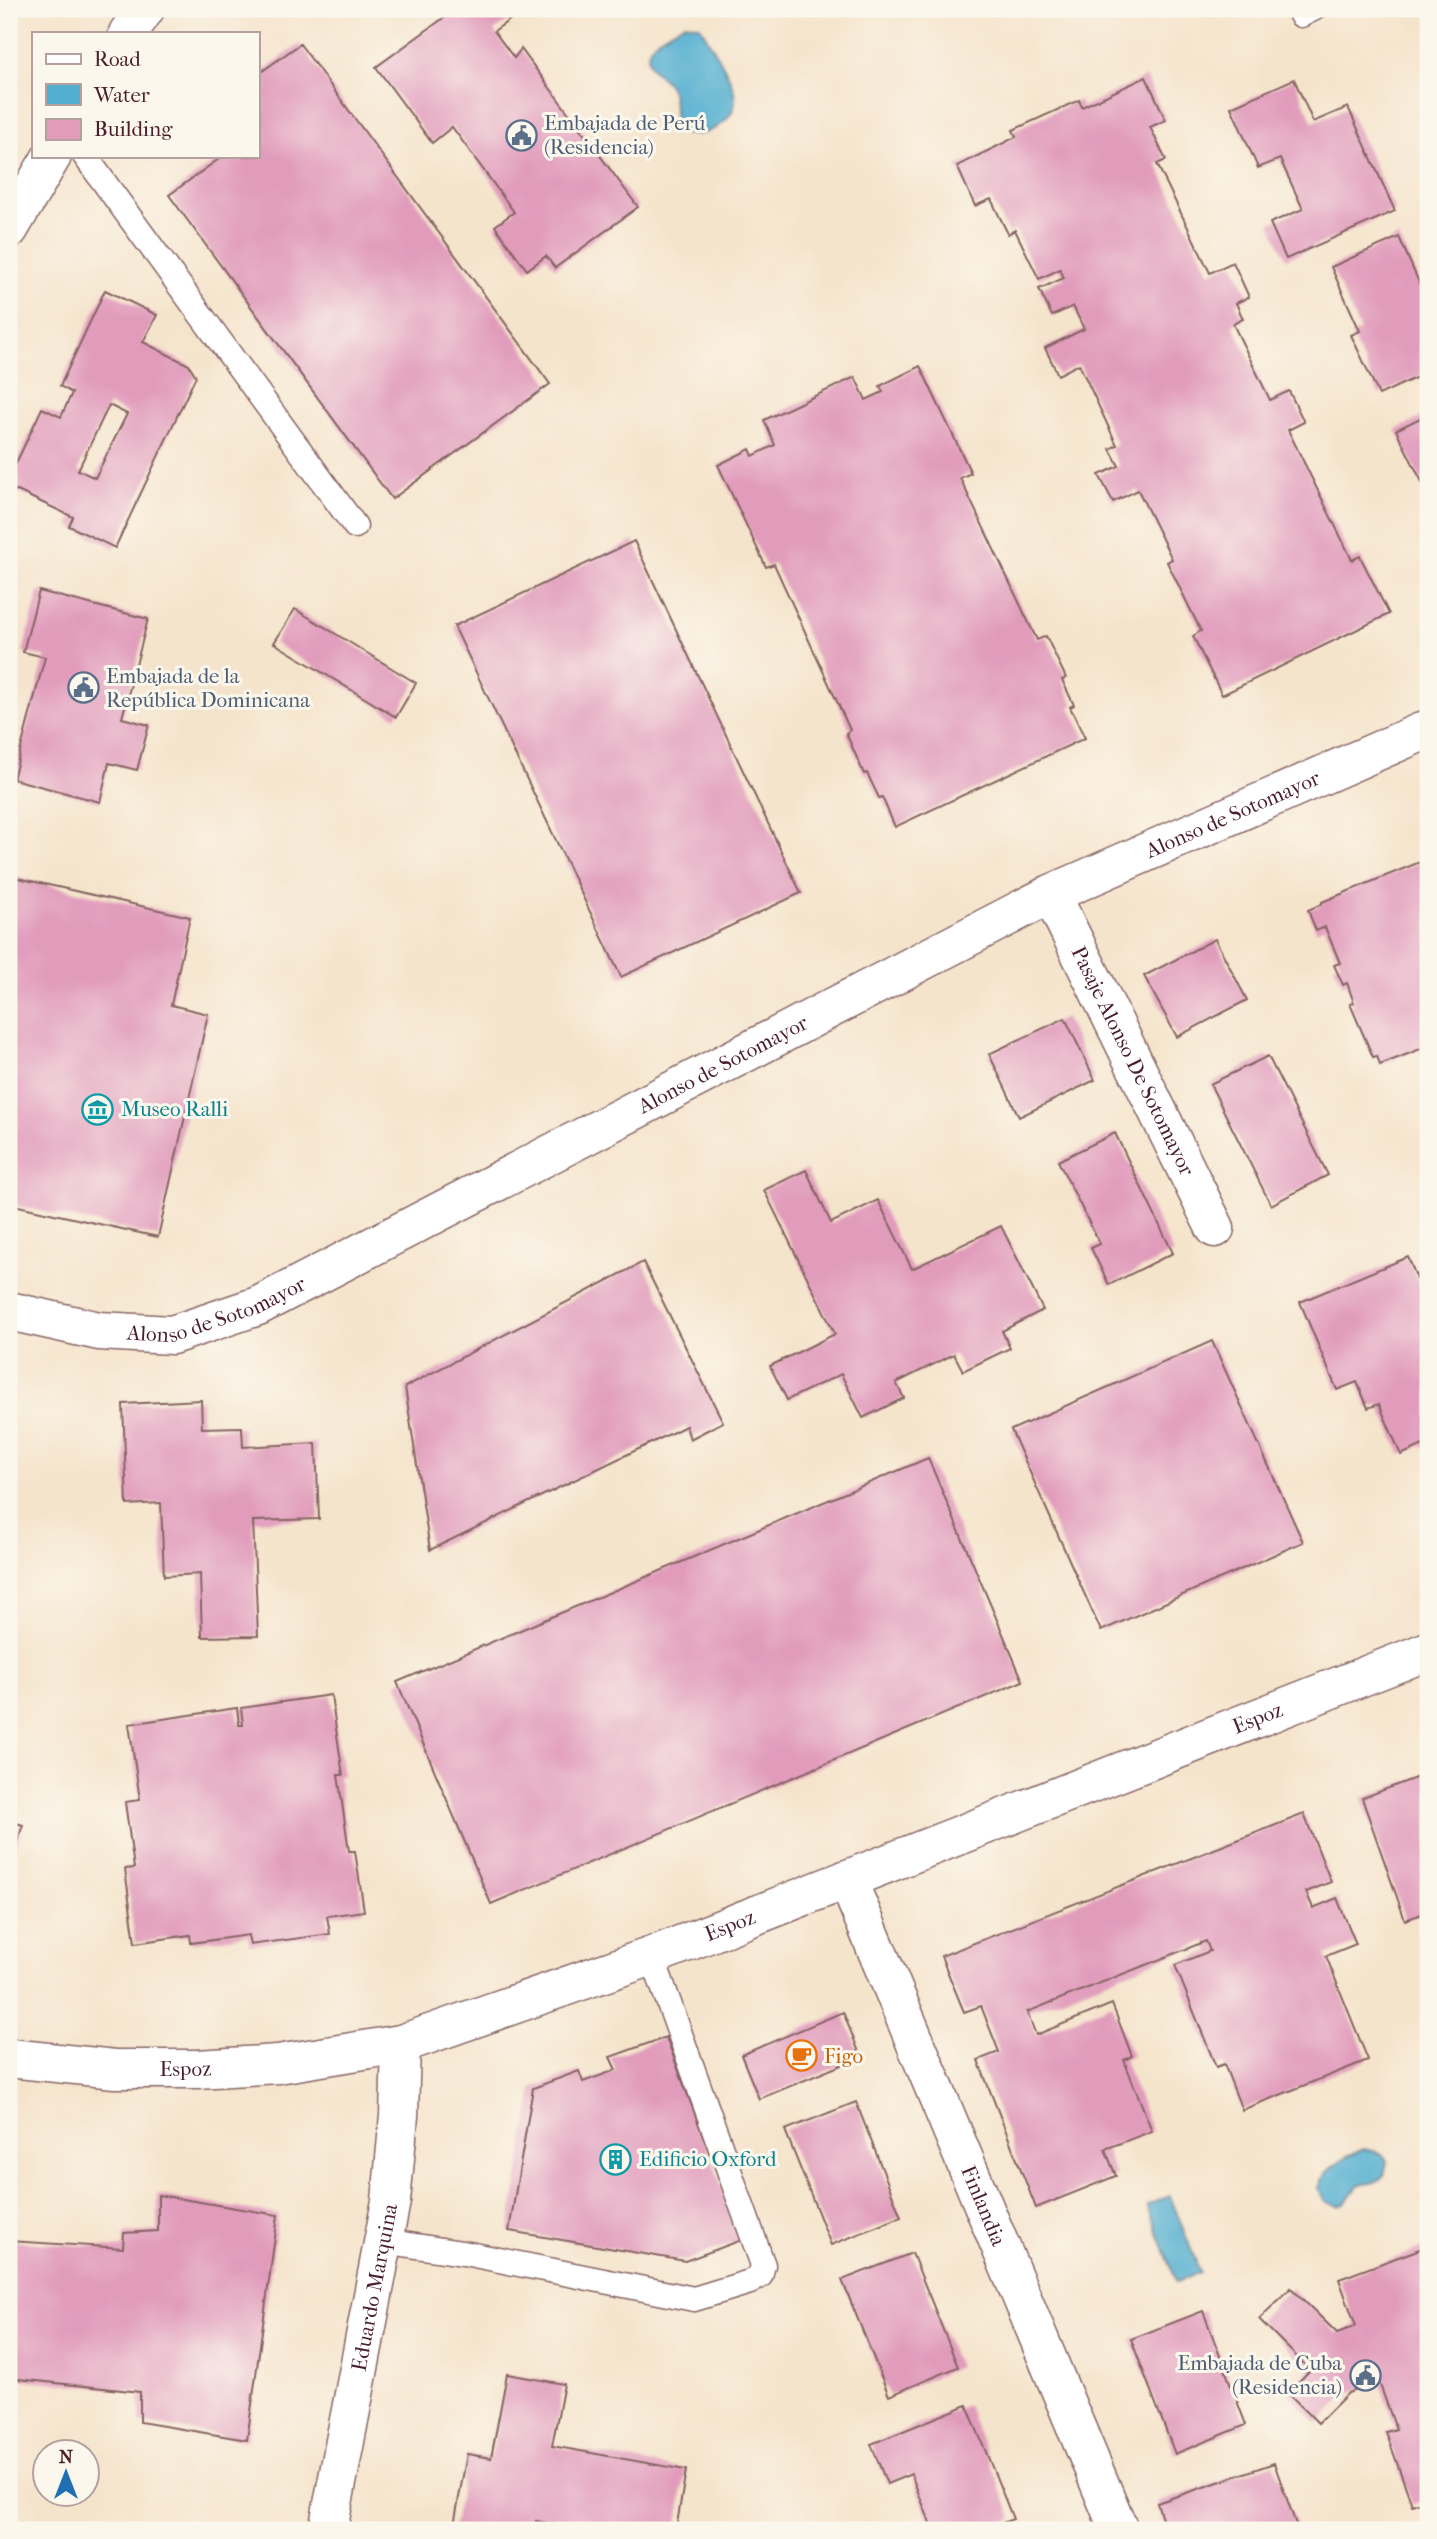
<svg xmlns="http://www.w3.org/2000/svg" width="1437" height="2539" font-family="'IM FELL French Canon',serif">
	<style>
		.water { fill: #52afd0; stroke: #4e677e; stroke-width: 2 }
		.building { fill: #e19cbc; fill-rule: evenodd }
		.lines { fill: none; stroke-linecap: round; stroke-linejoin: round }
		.service-casing { stroke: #866463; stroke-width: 27 }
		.minor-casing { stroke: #866463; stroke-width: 41 }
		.tertiary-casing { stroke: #866463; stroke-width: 41 }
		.service { stroke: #fff; stroke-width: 24 }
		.minor { stroke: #fff; stroke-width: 38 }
		.tertiary { stroke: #fff; stroke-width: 38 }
		.labels { text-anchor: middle; stroke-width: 6; stroke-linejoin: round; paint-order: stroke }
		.service-label { font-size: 21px; fill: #4e5e75; stroke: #fbf7ec; text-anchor: start }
		.street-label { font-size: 21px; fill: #4a1f2b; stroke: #fbf7ec }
		.culture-label { font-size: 21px; fill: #0d838f; stroke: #fbf7ec; text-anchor: start }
		.food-label { font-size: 21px; fill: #c56008; stroke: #fbf7ec; text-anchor: start }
	</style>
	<rect width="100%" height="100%" fill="#fbf7ec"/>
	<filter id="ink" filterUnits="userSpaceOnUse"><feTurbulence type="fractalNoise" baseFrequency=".0143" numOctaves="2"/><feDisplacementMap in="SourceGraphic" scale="14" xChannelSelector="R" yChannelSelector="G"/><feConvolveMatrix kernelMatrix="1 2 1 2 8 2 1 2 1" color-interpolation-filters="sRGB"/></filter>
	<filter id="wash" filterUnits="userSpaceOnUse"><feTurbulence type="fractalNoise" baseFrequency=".00686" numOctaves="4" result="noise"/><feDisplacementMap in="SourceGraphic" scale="28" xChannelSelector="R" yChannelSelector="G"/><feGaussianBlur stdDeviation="1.57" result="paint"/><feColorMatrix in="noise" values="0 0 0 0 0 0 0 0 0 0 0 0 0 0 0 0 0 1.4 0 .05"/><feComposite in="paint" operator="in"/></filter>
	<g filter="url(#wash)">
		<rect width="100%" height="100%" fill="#f5e4cc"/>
		<g class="water">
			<path d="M686,23L700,26C707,37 713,48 720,60C733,84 747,108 717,127C703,136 690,137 675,130C673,117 676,96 669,86C664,78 654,73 650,65C640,42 671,31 686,23Z"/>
			<path d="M1364,2149L1382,2154L1387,2160L1384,2177C1365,2191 1362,2173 1345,2204L1338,2206L1326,2202L1318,2188C1324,2167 1346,2157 1364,2149Z"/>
			<path d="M1170,2196L1200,2272L1177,2282L1147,2205Z"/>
		</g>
		<g id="blocks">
			<g class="building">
				<path d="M456,9H525L494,31L514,58L521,49L638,207L555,268L546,256L527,270L495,226L514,212L452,127L432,143L376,67Z"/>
				<path d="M300,44L550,384L392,499L169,195L223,156H257V75Z"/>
				<path d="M1146,77L1166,120L1150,127L1166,160L1157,164L1210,273L1233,262L1249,297L1236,303L1243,319L1233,324L1270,400L1289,391L1304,422L1288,430L1352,560L1360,556L1389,614L1222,695L1193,636L1201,631L1167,562L1172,559L1138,490L1113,502L1099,475L1119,466L1110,449L1117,445L1079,364L1058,375L1045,348L1084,329L1073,306L1052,316L1039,289L1064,278L1060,269L1039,279L1015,230L1008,234L991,199L975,206L957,166L1016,137L1013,130L1079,100L1082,107Z"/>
				<path d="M1294,79L1313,122L1348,107L1395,211L1286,259L1270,223L1303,209L1280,159L1258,168L1231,107Z"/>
				<path d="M1399,237L1428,303V372L1379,395L1351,335L1360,331L1331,267Z"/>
				<path d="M105,290L157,315L143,342L189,365L196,376L115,548L69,526L73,517L9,487V478L42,408L61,417L72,393L60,386ZM109,405L127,414L95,478L78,470Z"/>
				<path d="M920,366L971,473L960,478L1037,640L1046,636L1066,678L1062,680L1074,705L1070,707L1085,738L895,827L882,797L879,798L867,773L864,774L846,733L850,730L774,564L766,567L718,465L750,449L753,456L775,445L764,420L855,377L866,400L883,392L880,386Z"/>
				<path d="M1428,414V489L1426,490L1396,430Z"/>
				<path d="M634,541L801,893L621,977L454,626Z"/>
				<path d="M39,591L148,619L122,718L149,725L137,770L109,763L100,802L13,779L45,657L23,652Z"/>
				<path d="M295,609L416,683L396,717L274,643Z"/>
				<path d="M1428,852V1046L1380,1065L1377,1056L1373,1057L1350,1004L1354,1003L1347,983L1343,985L1334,965L1340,963L1325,927L1316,931L1308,910L1322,904V902L1425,860L1423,854Z"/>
				<path d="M9,876L190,917L171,1005L208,1014L158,1237L9,1204Z"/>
				<path d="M1215,939L1247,1000L1177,1037L1144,976Z"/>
				<path d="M1065,1018L1095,1080L1019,1117L989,1054Z"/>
				<path d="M1268,1056L1328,1175L1271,1205L1210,1084Z"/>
				<path d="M1115,1133L1173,1253L1109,1285L1091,1248L1100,1244L1058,1161Z"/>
				<path d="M806,1170L831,1223L878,1200L912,1269L1001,1226L1043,1310L1002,1331L1010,1348L963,1371L954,1354L896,1383L904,1398L863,1418L841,1374L787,1400L770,1366L835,1334L764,1190Z"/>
				<path d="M1408,1257L1420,1286L1428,1282V1456L1423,1445L1401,1455L1379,1404L1368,1408L1357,1382L1337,1390L1300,1302Z"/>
				<path d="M643,1262L723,1422L690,1439L686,1426L430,1550L405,1387Z"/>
				<path d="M1212,1341L1303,1542L1101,1631L1011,1430Z"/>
				<path d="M201,1400L202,1428L242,1427L243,1447L316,1443L319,1519L253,1521L258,1636L202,1637L200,1574L164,1576L161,1503L127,1505L123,1404Z"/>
				<path d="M928,1458L1023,1681L491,1904L397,1682Z"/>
				<path d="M331,1695L343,1775H338L349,1851H355L364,1911L327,1916L330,1934L250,1945L248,1935L191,1943L190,1935L135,1943L125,1869L134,1868L125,1802L140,1800L129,1724L237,1708L239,1725H243L241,1708Z"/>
				<path d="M1426,1774L1428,1781V1912L1405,1920L1362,1798Z"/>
				<path d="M1304,1814L1331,1882L1306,1892L1313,1908L1337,1898L1356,1944L1326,1956L1368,2060L1242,2110L1224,2064L1216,2067L1175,1965L1210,1951L1206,1941L1027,2012L1036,2035L1112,2004L1132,2056L1124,2060L1152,2131L1105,2149L1116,2176L1036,2208L978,2060L999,2052L981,2006L964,2012L941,1956Z"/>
				<path d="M9,1821L23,1825L9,1867Z"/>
				<path d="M843,2012L861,2057L759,2099L741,2055Z"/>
				<path d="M666,2037L742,2240L685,2261L509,2231L533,2088L579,2071L583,2082L616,2070L610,2057Z"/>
				<path d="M856,2102L901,2217L831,2245L785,2130Z"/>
				<path d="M158,2195L278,2215L247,2440L140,2422V2392L9,2378V2241L123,2248L124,2233L158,2231Z"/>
				<path d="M1428,2246V2374L1421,2377L1428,2396V2499L1412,2505L1386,2432L1396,2429L1379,2382L1348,2393L1318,2423L1288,2393L1310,2370L1259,2319L1291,2288L1337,2333L1356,2326L1339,2279Z"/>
				<path d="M912,2253L958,2367L889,2396L842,2280Z"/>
				<path d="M1203,2311L1246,2425L1175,2454L1131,2339Z"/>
				<path d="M507,2374L564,2384L552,2446L686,2470L676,2530H586L536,2521L535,2530H453L467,2454L491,2458Z"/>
				<path d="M967,2405L1013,2519L984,2530H933L911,2474L887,2484L871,2444Z"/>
				<path d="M1274,2463L1298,2530H1166L1157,2503Z"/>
			</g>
		</g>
	</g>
	<g filter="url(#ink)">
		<use href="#blocks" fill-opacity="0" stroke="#866463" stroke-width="2"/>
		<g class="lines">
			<defs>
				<g id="service">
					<path d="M1301,15L1313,9"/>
					<path d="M85,156L355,526"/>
					<path d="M383,2241L469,2254L694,2299L750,2282L760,2276L763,2265L652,1956"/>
				</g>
				<g id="minor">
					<path id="s1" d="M1051,894L1215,1228"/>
					<path id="s2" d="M9,1311L99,1331L172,1335L258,1306L1051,894L1428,729"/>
					<path id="s3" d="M847,1879L1119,2530"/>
					<path id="s4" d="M328,2530L391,2201L399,2116L401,2044"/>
				</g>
				<g id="tertiary">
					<path d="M128,33L145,9"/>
					<path d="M9,229L52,156"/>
					<path id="s5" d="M9,2058L115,2069H197L278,2064L401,2044L652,1956L1428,1651"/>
				</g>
			</defs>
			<use href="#service" class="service-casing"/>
			<use href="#minor" class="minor-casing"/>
			<use href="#tertiary" class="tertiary-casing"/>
			<use href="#service" class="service"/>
			<use href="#minor" class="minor"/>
			<use href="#tertiary" class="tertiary"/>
		</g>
	</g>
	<defs>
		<symbol id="civic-ring" viewBox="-11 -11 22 22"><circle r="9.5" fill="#fbf7ec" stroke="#5c6f8a" stroke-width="1.5"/><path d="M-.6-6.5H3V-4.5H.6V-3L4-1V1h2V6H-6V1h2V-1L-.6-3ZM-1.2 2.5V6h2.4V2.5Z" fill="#5c6f8a"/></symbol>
		<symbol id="museum-ring" viewBox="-11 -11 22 22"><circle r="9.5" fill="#fbf7ec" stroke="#0f9aa8" stroke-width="1.5"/><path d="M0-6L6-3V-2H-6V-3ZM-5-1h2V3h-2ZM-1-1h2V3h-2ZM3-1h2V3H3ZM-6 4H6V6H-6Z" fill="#0f9aa8"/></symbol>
		<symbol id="cafe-ring" viewBox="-11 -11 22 22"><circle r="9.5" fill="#fbf7ec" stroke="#e8710a" stroke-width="1.5"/><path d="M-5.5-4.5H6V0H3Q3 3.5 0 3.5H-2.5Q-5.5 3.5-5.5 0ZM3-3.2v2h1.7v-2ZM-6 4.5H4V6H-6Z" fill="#e8710a"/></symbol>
		<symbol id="building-ring" viewBox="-11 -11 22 22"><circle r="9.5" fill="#fbf7ec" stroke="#0f9aa8" stroke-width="1.5"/><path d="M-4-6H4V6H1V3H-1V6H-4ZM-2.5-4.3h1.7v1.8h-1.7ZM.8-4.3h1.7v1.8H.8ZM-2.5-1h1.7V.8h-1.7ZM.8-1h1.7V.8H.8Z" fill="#0f9aa8"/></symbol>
	</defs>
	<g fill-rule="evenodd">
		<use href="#civic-ring" x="504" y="118" width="35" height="35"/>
		<use href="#civic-ring" x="66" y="670" width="35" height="35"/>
		<use href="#museum-ring" x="80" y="1092" width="35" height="35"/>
		<use href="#cafe-ring" x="784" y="2038" width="35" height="35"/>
		<use href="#building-ring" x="598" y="2142" width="35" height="35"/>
		<use href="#civic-ring" x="1348" y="2358" width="35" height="35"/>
	</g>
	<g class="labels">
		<g class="service-label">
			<text x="544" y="130">Embajada de Perú<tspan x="544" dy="24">(Residencia)</tspan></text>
			<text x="106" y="683">Embajada de la<tspan x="106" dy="24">República Dominicana</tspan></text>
			<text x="1342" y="2370" text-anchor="end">Embajada de Cuba<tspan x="1342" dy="24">(Residencia)</tspan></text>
		</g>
		<g class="street-label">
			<text dy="7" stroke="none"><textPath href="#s2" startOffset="1348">Alonso de Sotomayor</textPath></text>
			<text dy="7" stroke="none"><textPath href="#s1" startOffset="186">Pasaje Alonso De Sotomayor</textPath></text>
			<text dy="7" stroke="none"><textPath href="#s2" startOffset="780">Alonso de Sotomayor</textPath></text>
			<text dy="7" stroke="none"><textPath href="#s2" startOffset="214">Alonso de Sotomayor</textPath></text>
			<text dy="7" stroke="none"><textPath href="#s5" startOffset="1311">Espoz</textPath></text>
			<text dy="7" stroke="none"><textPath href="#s5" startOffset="744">Espoz</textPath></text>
			<text dy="7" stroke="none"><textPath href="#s5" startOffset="177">Espoz</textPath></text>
			<text dy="7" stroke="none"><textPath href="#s3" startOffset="354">Finlandia</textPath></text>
			<text dy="7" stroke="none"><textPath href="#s4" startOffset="247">Eduardo Marquina</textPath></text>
		</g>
		<g class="culture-label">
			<text x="121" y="1116">Museo Ralli</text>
			<text x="639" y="2166">Edificio Oxford</text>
		</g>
		<g class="food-label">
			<text x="824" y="2063">Figo</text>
		</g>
	</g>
	<rect width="1437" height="2539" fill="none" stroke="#fbf7ec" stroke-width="35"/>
	<rect x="32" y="32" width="228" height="126" fill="#fbf7ec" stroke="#b4a19f" stroke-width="2"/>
	<rect x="46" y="54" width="35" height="10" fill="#ffffff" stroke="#b4a19f" stroke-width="2"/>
	<text x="94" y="66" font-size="21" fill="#4a1f2b">Road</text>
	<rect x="46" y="84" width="35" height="21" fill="#52afd0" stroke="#b4a19f" stroke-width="2"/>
	<text x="94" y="102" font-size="21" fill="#4a1f2b">Water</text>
	<rect x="46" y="119" width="35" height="21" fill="#e19cbc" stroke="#b4a19f" stroke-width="2"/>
	<text x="94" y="136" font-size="21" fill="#4a1f2b">Building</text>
	<g transform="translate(66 2473)"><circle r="33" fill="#fbf7ec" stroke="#b4a19f" stroke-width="2"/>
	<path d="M0-5L12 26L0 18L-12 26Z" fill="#1f6fb2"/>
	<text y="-10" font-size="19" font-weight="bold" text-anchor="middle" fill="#4a1f2b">N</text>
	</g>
</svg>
